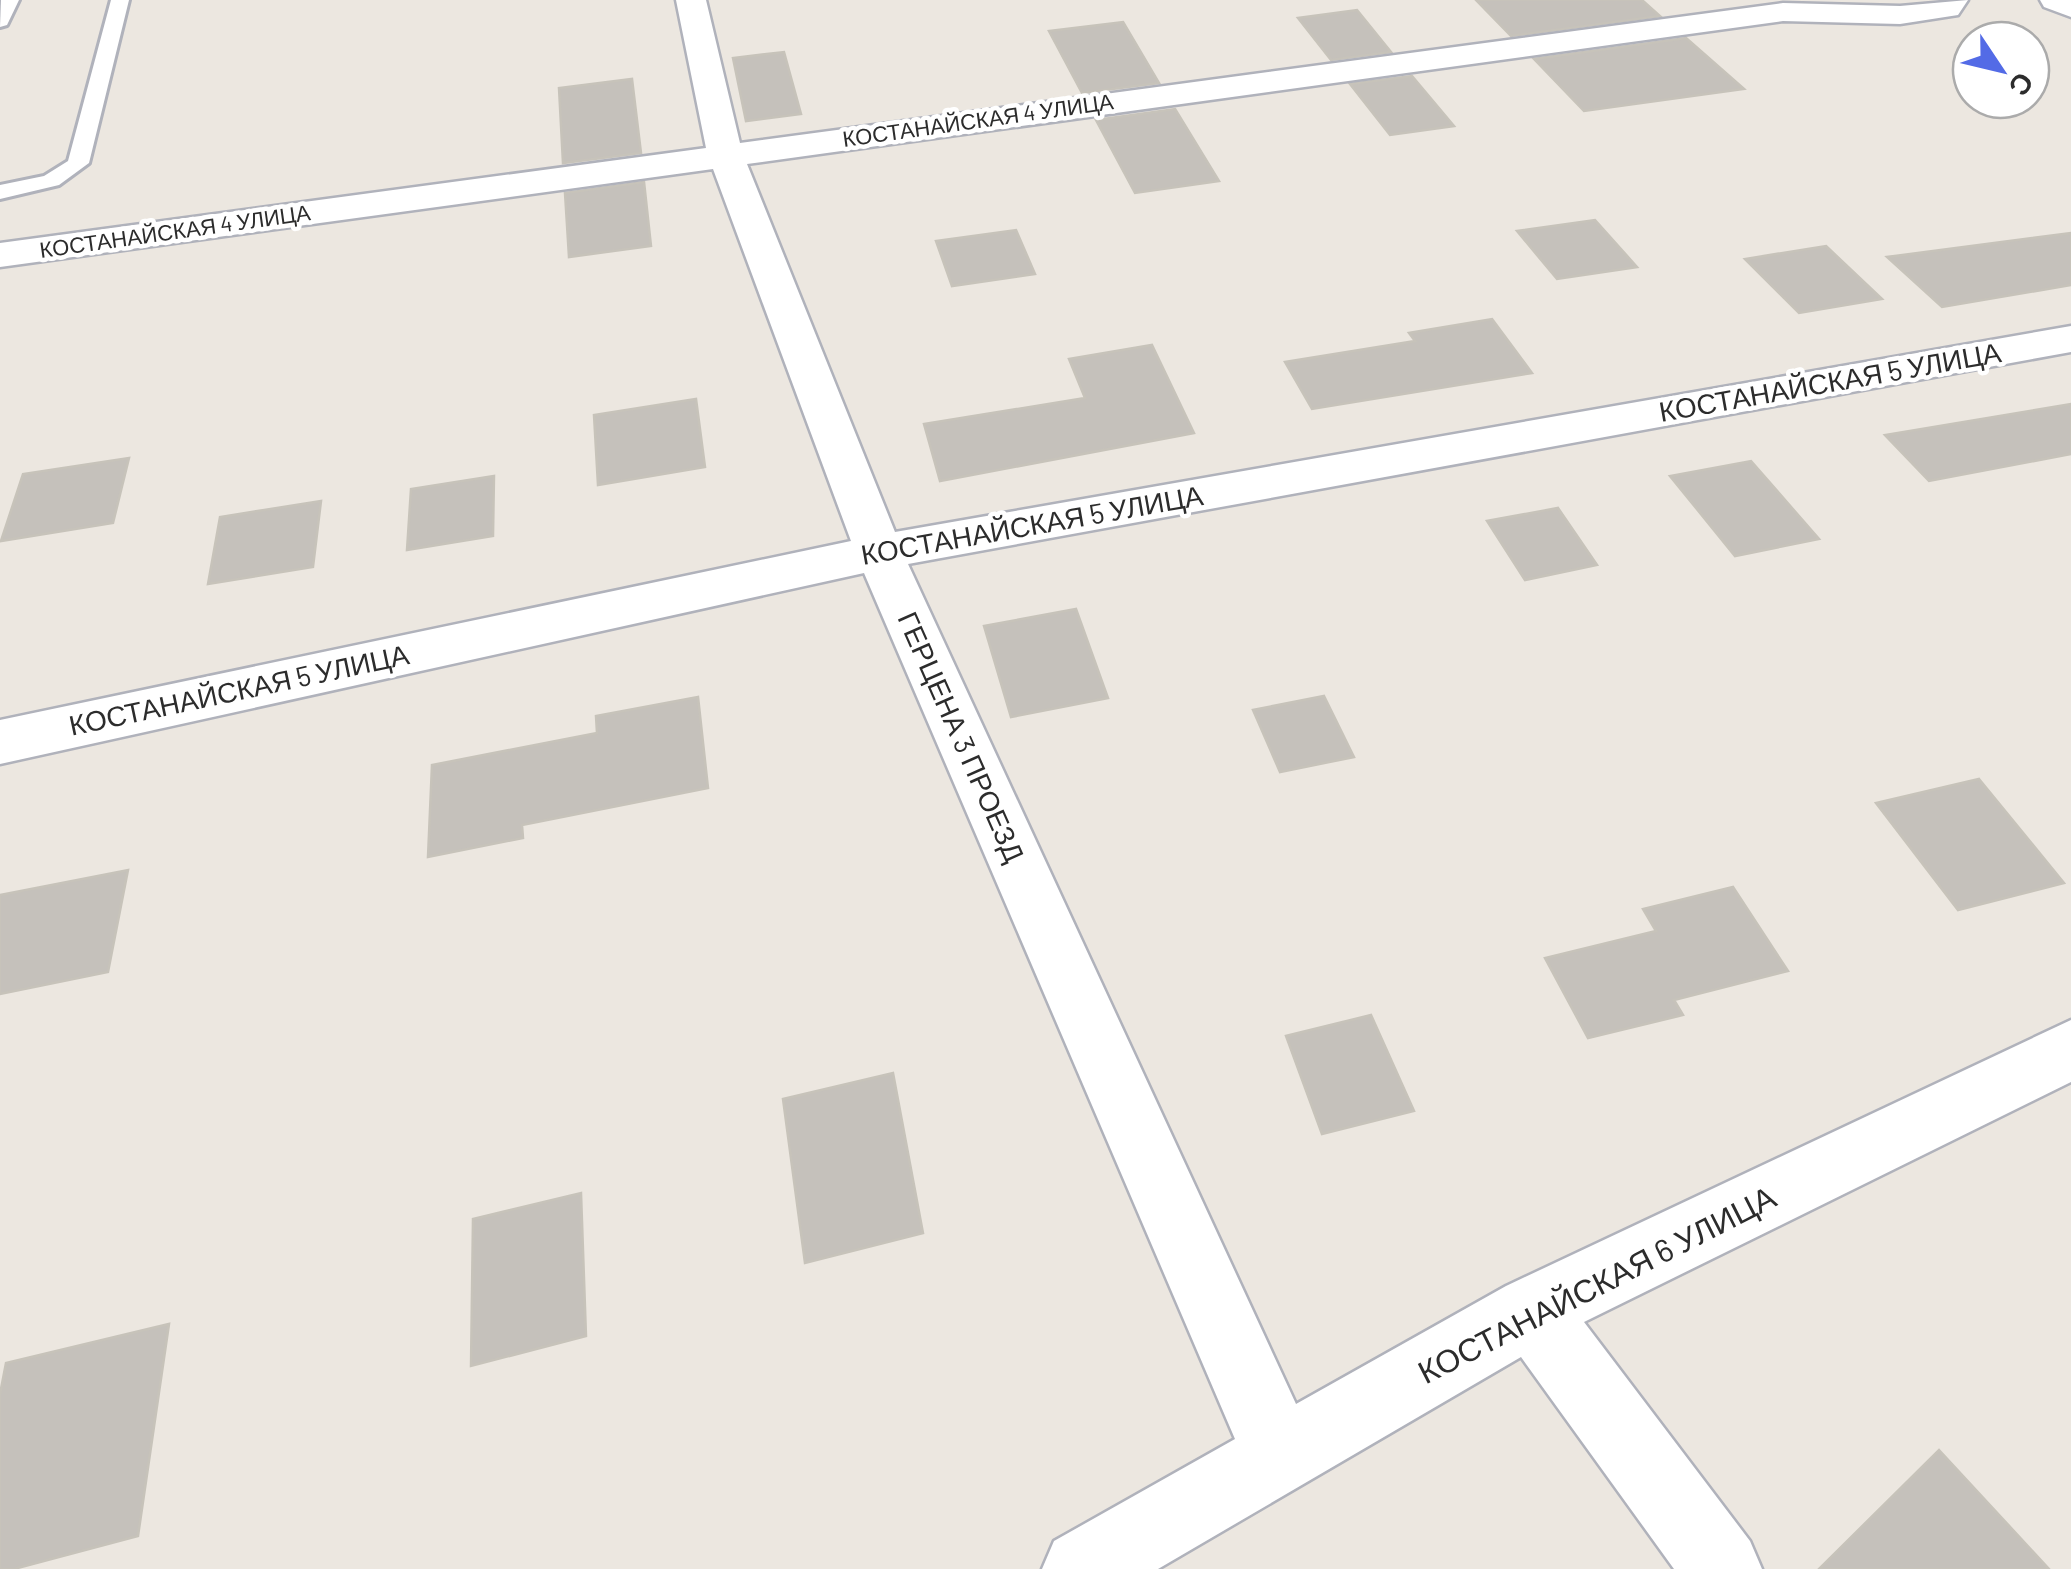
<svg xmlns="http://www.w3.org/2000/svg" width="2071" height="1569" font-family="Barlow,sans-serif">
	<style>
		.building { fill: #c5c1bb; stroke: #c7c3ba; stroke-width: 2.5 }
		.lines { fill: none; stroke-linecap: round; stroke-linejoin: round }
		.service-casing { stroke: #b0b2bb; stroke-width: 6 }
		.minor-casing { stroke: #b0b2bb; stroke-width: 5 }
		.service { fill: #fff; fill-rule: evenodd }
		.minor { fill: #fff; fill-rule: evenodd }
		.labels { text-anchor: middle; stroke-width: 9; stroke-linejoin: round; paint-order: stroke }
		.far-street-label { font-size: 22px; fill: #2c2c2c; stroke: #fff }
		.street-label { font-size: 28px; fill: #2c2c2c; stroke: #fff }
		.near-street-label { font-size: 32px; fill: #2c2c2c; stroke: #fff }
	</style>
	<rect width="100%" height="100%" fill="#ece7e0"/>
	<g class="building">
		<path d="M1476,0H1642L1660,16L1511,36Z"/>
		<path d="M1357,10L1391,52L1331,60L1298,18Z"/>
		<path d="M1123,22L1159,83L1082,93L1049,31Z"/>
		<path d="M1686,38L1744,89L1584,111L1534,59Z"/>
		<path d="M784,52L801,114L746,121L733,58Z"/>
		<path d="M1412,76L1454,126L1390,135L1350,84Z"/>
		<path d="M632,79L641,153L563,163L559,88Z"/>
		<path d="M1175,109L1219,181L1135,193L1096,120Z"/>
		<path d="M644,182L651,246L569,257L565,193Z"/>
		<path d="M1595,220L1637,267L1557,279L1517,231Z"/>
		<path d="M1016,230L1035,274L952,286L936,241Z"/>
		<path d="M2071,233V285L1942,307L1887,257Z"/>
		<path d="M1826,246L1882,299L1799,313L1745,259Z"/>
		<path d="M1492,319L1532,373L1312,409L1285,362L1415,341L1409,333Z"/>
		<path d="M1152,345L1194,433L940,481L924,424L1085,398L1069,359Z"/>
		<path d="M696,399L705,467L598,485L594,415Z"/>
		<path d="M2071,404V454L1929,481L1885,435Z"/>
		<path d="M129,458L113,523L1,541L23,474Z"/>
		<path d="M1751,461L1819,539L1735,556L1670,476Z"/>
		<path d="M494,476L493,536L407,550L411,489Z"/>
		<path d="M321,501L313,567L208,584L220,517Z"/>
		<path d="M1558,508L1597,565L1525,580L1487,521Z"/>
		<path d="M1076,609L1108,698L1011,717L984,626Z"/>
		<path d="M1324,696L1354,757L1280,772L1253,710Z"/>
		<path d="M698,697L708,788L522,825L523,838L428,857L432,765L597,733L596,716Z"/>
		<path d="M1979,779L2064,883L1958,910L1876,803Z"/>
		<path d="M128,870L108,972L0,994V895Z"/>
		<path d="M1733,887L1788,971L1674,1000L1683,1015L1588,1038L1545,958L1656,931L1643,909Z"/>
		<path d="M1371,1015L1414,1111L1322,1134L1286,1036Z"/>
		<path d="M893,1073L923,1233L805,1263L783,1099Z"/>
		<path d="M581,1193L586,1336L471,1366L473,1219Z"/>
		<path d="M169,1324L138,1536L14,1569H0V1394L6,1363Z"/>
		<path d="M1939,1450L2049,1569H1819Z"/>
	</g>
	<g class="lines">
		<defs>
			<g id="service">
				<path d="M1,0H19L7,25L0,27Z"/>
				<path d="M111,0H129L89,163L59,185L0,199V185L44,176L68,161Z"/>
			</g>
			<g id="minor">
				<path d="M676,0H706L740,143L1783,3L1900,6L1968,0L1958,15L1900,24L1783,21L747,164L895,532L2071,326V352L908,564L1296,1404L1506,1286L2071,1020V1082L1584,1322L1750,1541L1762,1569H1674L1521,1357L1158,1569H1042L1054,1541L1235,1439L864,573L0,764V720L851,541L713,169L0,267V243L706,148Z"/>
				<path d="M2040,0H2071V17L2044,7Z"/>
			</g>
		</defs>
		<use href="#service" class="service-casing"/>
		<use href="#minor" class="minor-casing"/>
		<use href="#service" class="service"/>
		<use href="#minor" class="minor"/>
	</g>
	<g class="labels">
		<g class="far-street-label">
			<text transform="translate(978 120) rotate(-8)" y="8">КОСТАНАЙСКАЯ 4 УЛИЦА</text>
			<text transform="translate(175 231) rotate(-8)" y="8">КОСТАНАЙСКАЯ 4 УЛИЦА</text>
		</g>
		<g class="street-label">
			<text transform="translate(1830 382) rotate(-10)" y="10">КОСТАНАЙСКАЯ 5 УЛИЦА</text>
			<text transform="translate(1032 525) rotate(-10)" y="10">КОСТАНАЙСКАЯ 5 УЛИЦА</text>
			<text transform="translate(239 690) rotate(-12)" y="10">КОСТАНАЙСКАЯ 5 УЛИЦА</text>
			<text transform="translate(961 737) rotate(66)" y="10">ГЕРЦЕНА 3 ПРОЕЗД</text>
		</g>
		<g class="near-street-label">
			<text transform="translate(1597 1285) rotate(-27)" y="11">КОСТАНАЙСКАЯ 6 УЛИЦА</text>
		</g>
	</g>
	<g transform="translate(2001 70) rotate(125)"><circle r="48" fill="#ffffff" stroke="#ababab" stroke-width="2.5"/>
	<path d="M0-8L18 38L0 25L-18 38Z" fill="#536be6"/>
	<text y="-15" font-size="28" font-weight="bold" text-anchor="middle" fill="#2c2c2c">С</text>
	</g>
</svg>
